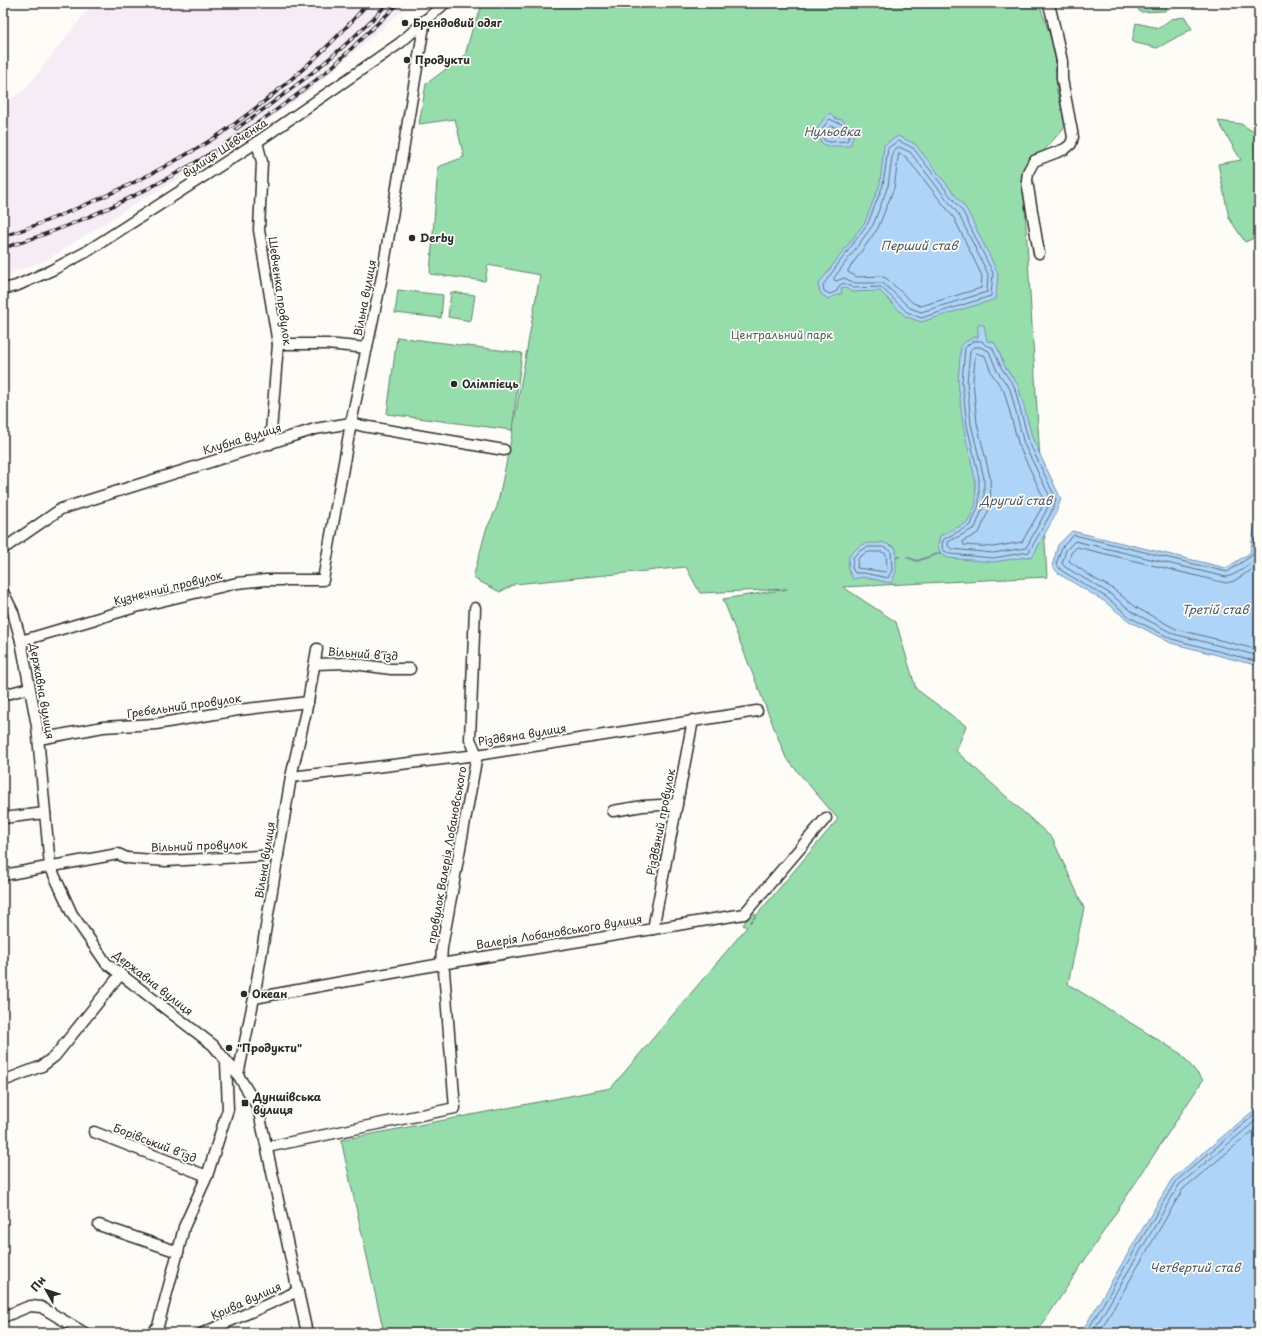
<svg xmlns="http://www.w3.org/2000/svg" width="1262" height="1336" font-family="'Playpen Sans',sans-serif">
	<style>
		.built { fill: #f6ecf6 }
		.green { fill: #96ddac; stroke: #60846c }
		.water { fill: #aed5f8; stroke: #7a91a6 }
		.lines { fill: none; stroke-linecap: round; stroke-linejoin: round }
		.shore { stroke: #5f6f7d; stroke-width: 1 }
		.stream { stroke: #7a91a6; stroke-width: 2 }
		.minor-casing { stroke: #2b2b2b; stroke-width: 13 }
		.minor { stroke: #fdfcf7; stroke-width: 10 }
		.rail-casing { stroke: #2b2b2b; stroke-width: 3.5 }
		.rail { stroke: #fdfcf7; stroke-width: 2; stroke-dasharray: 6; stroke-linecap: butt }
		.poi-dot { fill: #2b2b2b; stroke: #fdfcf7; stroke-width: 1.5 }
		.labels { text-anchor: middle; stroke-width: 3.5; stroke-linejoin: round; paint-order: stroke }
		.poi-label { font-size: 11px; font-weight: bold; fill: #2b2b2b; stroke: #fdfcf7; text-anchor: start }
		.street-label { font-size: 11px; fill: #2b2b2b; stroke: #fdfcf7 }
		.park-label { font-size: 11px; fill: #4b6052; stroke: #fdfcf7 }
		.water-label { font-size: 12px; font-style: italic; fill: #4c565e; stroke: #fdfcf7 }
	</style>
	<rect width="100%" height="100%" fill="#fdfcf7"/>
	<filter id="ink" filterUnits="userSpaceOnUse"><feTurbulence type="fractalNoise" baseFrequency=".025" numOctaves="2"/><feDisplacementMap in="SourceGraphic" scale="8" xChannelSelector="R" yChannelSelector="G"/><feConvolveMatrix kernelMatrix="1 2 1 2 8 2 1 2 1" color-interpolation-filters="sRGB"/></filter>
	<g filter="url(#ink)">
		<path class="built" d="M93,3H411L318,84L256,129L203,165L141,200L47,260L3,276V104L26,88Z"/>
		<g class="green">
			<path d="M483,3H1039L1055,50L1057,92L1067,124L1023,175L1047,577L843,587L896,622L916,689L966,726L956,751L1052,838L1084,908L1068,984L1181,1054L1203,1080L1044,1322L1035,1333H384L341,1140L611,1088L747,927L743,925L751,913L756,915L750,923L838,819L786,758L723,599L787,589L700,593L686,567L515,584L500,592L473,578L486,530L497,507L510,445L540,275L488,265L485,281L430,274L438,167L464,157L455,119L419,124L426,84L465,55L472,30Z"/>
			<path d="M1135,3H1168L1165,11L1140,12Z"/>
			<path d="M1185,17L1192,29L1157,48L1132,42L1136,23L1159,28L1171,19Z"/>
			<path d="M1218,121L1241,124L1259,135V236L1245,242L1229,218L1218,164L1241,160Z"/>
			<path d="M398,290L443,295L441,318L395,313Z"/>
			<path d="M451,292L475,295L471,321L448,317Z"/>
			<path d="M397,337L522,353L512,430L387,414Z"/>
		</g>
		<g class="water">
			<path d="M830,113L836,119L843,120L847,125L854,126L853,136L850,146H828L821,143L817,130L823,120Z"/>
			<path d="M898,136L915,144L967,210L998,273L996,299L921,322L905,316L880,291L852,292L844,287L841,288L842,293L828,299L821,294L818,285L865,222L880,184L884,145Z"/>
			<path d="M978,325H984L987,341L994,342L998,349L1005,367L1018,385L1033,440L1061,499L1055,515L1033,556L993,562L948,558L940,553L938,544L940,536L968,522L976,504L975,479L963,425L958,382L961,345L973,337L978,338Z"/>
			<path d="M1259,513V666L1171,643L1129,621L1104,601L1059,574L1052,566L1058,545L1072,531L1226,568L1250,553L1257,514Z"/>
			<path d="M882,542L896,548V572L891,583L863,577L853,579L848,569L849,556C855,550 860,544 869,543C874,543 878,544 882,542Z"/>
			<path d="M1259,1106V1333H1081L1172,1179Z"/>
		</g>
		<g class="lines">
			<g class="shore">
				<path d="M830,119C834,122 839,123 842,124C845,127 846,128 849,130L850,135L847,141L829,142L824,140L822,130L826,123Z"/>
				<path d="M831,126L838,128L844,133V135L829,136L827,131Z"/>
				<path d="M899,141L913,148L963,212L993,273L991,296L921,318L907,312L881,287L854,288L843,283L839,286L837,291L830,294L824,291L823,285L868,223L883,185L888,148Z"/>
				<path d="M899,147L910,152L959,215L988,274L987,292L921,312L910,308L883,283H855L844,278L836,281L834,280V278L873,225L888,186L893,151Z"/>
				<path d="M899,154L906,157L954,218L982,276L981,288L921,306L913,303L886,278L880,276L857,277L848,272V270L878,228L894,188Z"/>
				<path d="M973,341H982L985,345L992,347L1002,369L1014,386L1029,442L1056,499L1051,513L1029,552L993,558L950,554L943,550L942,544L944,539L971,525L979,505V478L967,425L962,382L965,348Z"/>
				<path d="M974,347H980L989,351L997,371L1010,389L1024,444L1051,499L1046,511L1026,548L993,553L952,549L948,546V542L975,528L984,505V478L971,424L967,382L970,351Z"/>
				<path d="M976,353L985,356L992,374L1004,391L1019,446L1044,499L1041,509L1022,542L993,547L964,545L963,543V541L975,535L980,531L991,504L990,477L977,423L973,381Z"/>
				<path d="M1259,525L1253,555L1227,572L1074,535L1062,547L1056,564L1062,571L1106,597L1131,618L1172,639L1259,662"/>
				<path d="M868,547H883L891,551L892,570L888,578L864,573H855L852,568L853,557L860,551Z"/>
				<path d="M869,552H882L886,554L887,569L886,572L857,568L858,559L862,555Z"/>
				<path d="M1259,553C1257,561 1235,576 1226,577L1075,541L1066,550L1062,563L1065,567L1109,593L1134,613L1174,634L1259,656"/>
				<path d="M1259,565L1234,581L1226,583L1077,547L1071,553L1069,561L1095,579L1112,588L1137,608L1176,629L1259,650"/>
				<path d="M1086,1333L1175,1182L1259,1111"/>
				<path d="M1092,1333L1179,1185L1259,1118"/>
				<path d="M1099,1333L1183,1189L1259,1126"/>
			</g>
			<g class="stream">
				<path d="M896,557H899"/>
				<path d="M907,557L917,561L940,553"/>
			</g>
			<defs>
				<g id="minor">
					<path d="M257,142L262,162L259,230L278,344L270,444"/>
					<path d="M1039,253L1027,181L1028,172L1034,161L1065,149L1071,144L1073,137L1062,79V61L1051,12L1048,3"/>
					<path d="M3,289L16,286L52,270L86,252L257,142L400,43L445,3"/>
					<path d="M278,344H327L367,348"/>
					<path d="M3,549L61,509L315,429L351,423L363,426L504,450"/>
					<path d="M3,592L13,612L21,641L37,726L50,866L72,914L106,963L213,1045L238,1075L258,1108L307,1333"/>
					<path d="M21,641L136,607L237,583L266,580H323L351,423L382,276L425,20"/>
					<path d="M315,664L347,663L391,669H410"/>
					<path d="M3,695L29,688"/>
					<path d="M39,739L103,727L156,724L238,710L308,702"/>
					<path d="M291,777L477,755L757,711"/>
					<path d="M613,811L643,806L677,804"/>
					<path d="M3,818L45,813"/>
					<path d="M4,875L118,854L127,858L166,861L278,855"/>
					<path d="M653,929L693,720"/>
					<path d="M254,998L441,964L744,914L826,818"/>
					<path d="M238,1075L254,998L291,777L308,702L317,649"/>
					<path d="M3,1081L42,1066L55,1056L120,975"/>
					<path d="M94,1132L207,1176"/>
					<path d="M267,1147L455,1108L444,971L441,964L442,947L477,755L470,739L475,608"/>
					<path d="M99,1225L178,1252"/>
					<path d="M3,1317L30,1306L41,1307L85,1333"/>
					<path d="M151,1333L158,1326L178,1252L184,1227L207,1176L228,1109L226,1062"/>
					<path d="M203,1333L298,1291"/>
				</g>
			</defs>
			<use href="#minor" class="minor-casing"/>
			<use href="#minor" class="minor"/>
			<defs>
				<g id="rail">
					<path d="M236,129C290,91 343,52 388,3"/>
					<path d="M3,236C25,230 47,221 68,212C108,196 145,178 182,157C198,148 214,139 229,128C279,92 328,50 368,3"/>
					<path d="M3,248C120,213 237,145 331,68C342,58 353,47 364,36C376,25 388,14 399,3"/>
				</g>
			</defs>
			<use href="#rail" class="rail-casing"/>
			<use href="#rail" class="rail"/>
		</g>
	</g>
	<g class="poi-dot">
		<circle cx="405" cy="23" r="4"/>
		<circle cx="407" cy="60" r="4"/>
		<circle cx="412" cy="238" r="4"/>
		<circle cx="454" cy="384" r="4"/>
		<circle cx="244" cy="994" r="4"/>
		<circle cx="229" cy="1048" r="4"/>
		<rect x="241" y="1099" width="8" height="8" rx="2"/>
	</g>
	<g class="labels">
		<g class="poi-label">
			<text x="413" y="27">Брендовий одяг</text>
			<text x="415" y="64">Продукти</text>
			<text x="420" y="242">Derby</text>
			<text x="462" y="388">Олімпієць</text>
			<text x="252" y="998">Океан</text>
			<text x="237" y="1052">"Продукти"</text>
			<text x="253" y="1101">Дуншівська<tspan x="253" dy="13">вулиця</tspan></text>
		</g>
		<g class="street-label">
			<text transform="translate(225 148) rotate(-33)" y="4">вулиця Шевченка</text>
			<text transform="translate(280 291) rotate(82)" y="4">Шевченка провулок</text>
			<text transform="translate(365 298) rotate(-79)" y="4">Вільна вулиця</text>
			<text transform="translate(242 439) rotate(-17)" y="4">Клубна вулиця</text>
			<text transform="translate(168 588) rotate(-14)" y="4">Кузнечний провулок</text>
			<text transform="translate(363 654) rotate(4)" y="4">Вільний в'їзд</text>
			<text transform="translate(42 691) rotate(80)" y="4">Державна вулиця</text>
			<text transform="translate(184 706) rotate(-8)" y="4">Гребельний провулок</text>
			<text transform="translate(522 735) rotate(-9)" y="4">Різдвяна вулиця</text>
			<text transform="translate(661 822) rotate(-79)" y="4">Різдвяний провулок</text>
			<text transform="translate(199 846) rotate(-2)" y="4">Вільний провулок</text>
			<text transform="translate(447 855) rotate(-80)" y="4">провулок Валерія Лобановського</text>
			<text transform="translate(265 860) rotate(-81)" y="4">Вільна вулиця</text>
			<text transform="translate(559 932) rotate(-9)" y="4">Валерія Лобановського вулиця</text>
			<text transform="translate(153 983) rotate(38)" y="4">Державна вулиця</text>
			<text transform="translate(155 1143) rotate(21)" y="4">Борівський в'їзд</text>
			<text transform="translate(246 1301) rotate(-24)" y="4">Крива вулиця</text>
		</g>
		<g class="park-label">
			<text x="782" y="339">Центральний парк</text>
		</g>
		<g class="water-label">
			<text x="832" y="136">Нульовка</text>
			<text x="919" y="250">Перший став</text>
			<text x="1016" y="505">Другий став</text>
			<text x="1215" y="614">Третій став</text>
			<text x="1195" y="1272">Четвертий став</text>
		</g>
	</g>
	<rect width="1262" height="1336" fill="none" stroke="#fdfcf7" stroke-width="16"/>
	<rect x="8" y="8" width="1246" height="1320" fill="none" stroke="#2b2b2b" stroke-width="1.5" filter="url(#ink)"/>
	<g transform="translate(46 1290) rotate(309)" stroke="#fdfcf7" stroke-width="3" paint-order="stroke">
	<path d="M0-3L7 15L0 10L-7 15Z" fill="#2b2b2b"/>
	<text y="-6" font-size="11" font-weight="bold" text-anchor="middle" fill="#2b2b2b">Пн</text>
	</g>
</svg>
